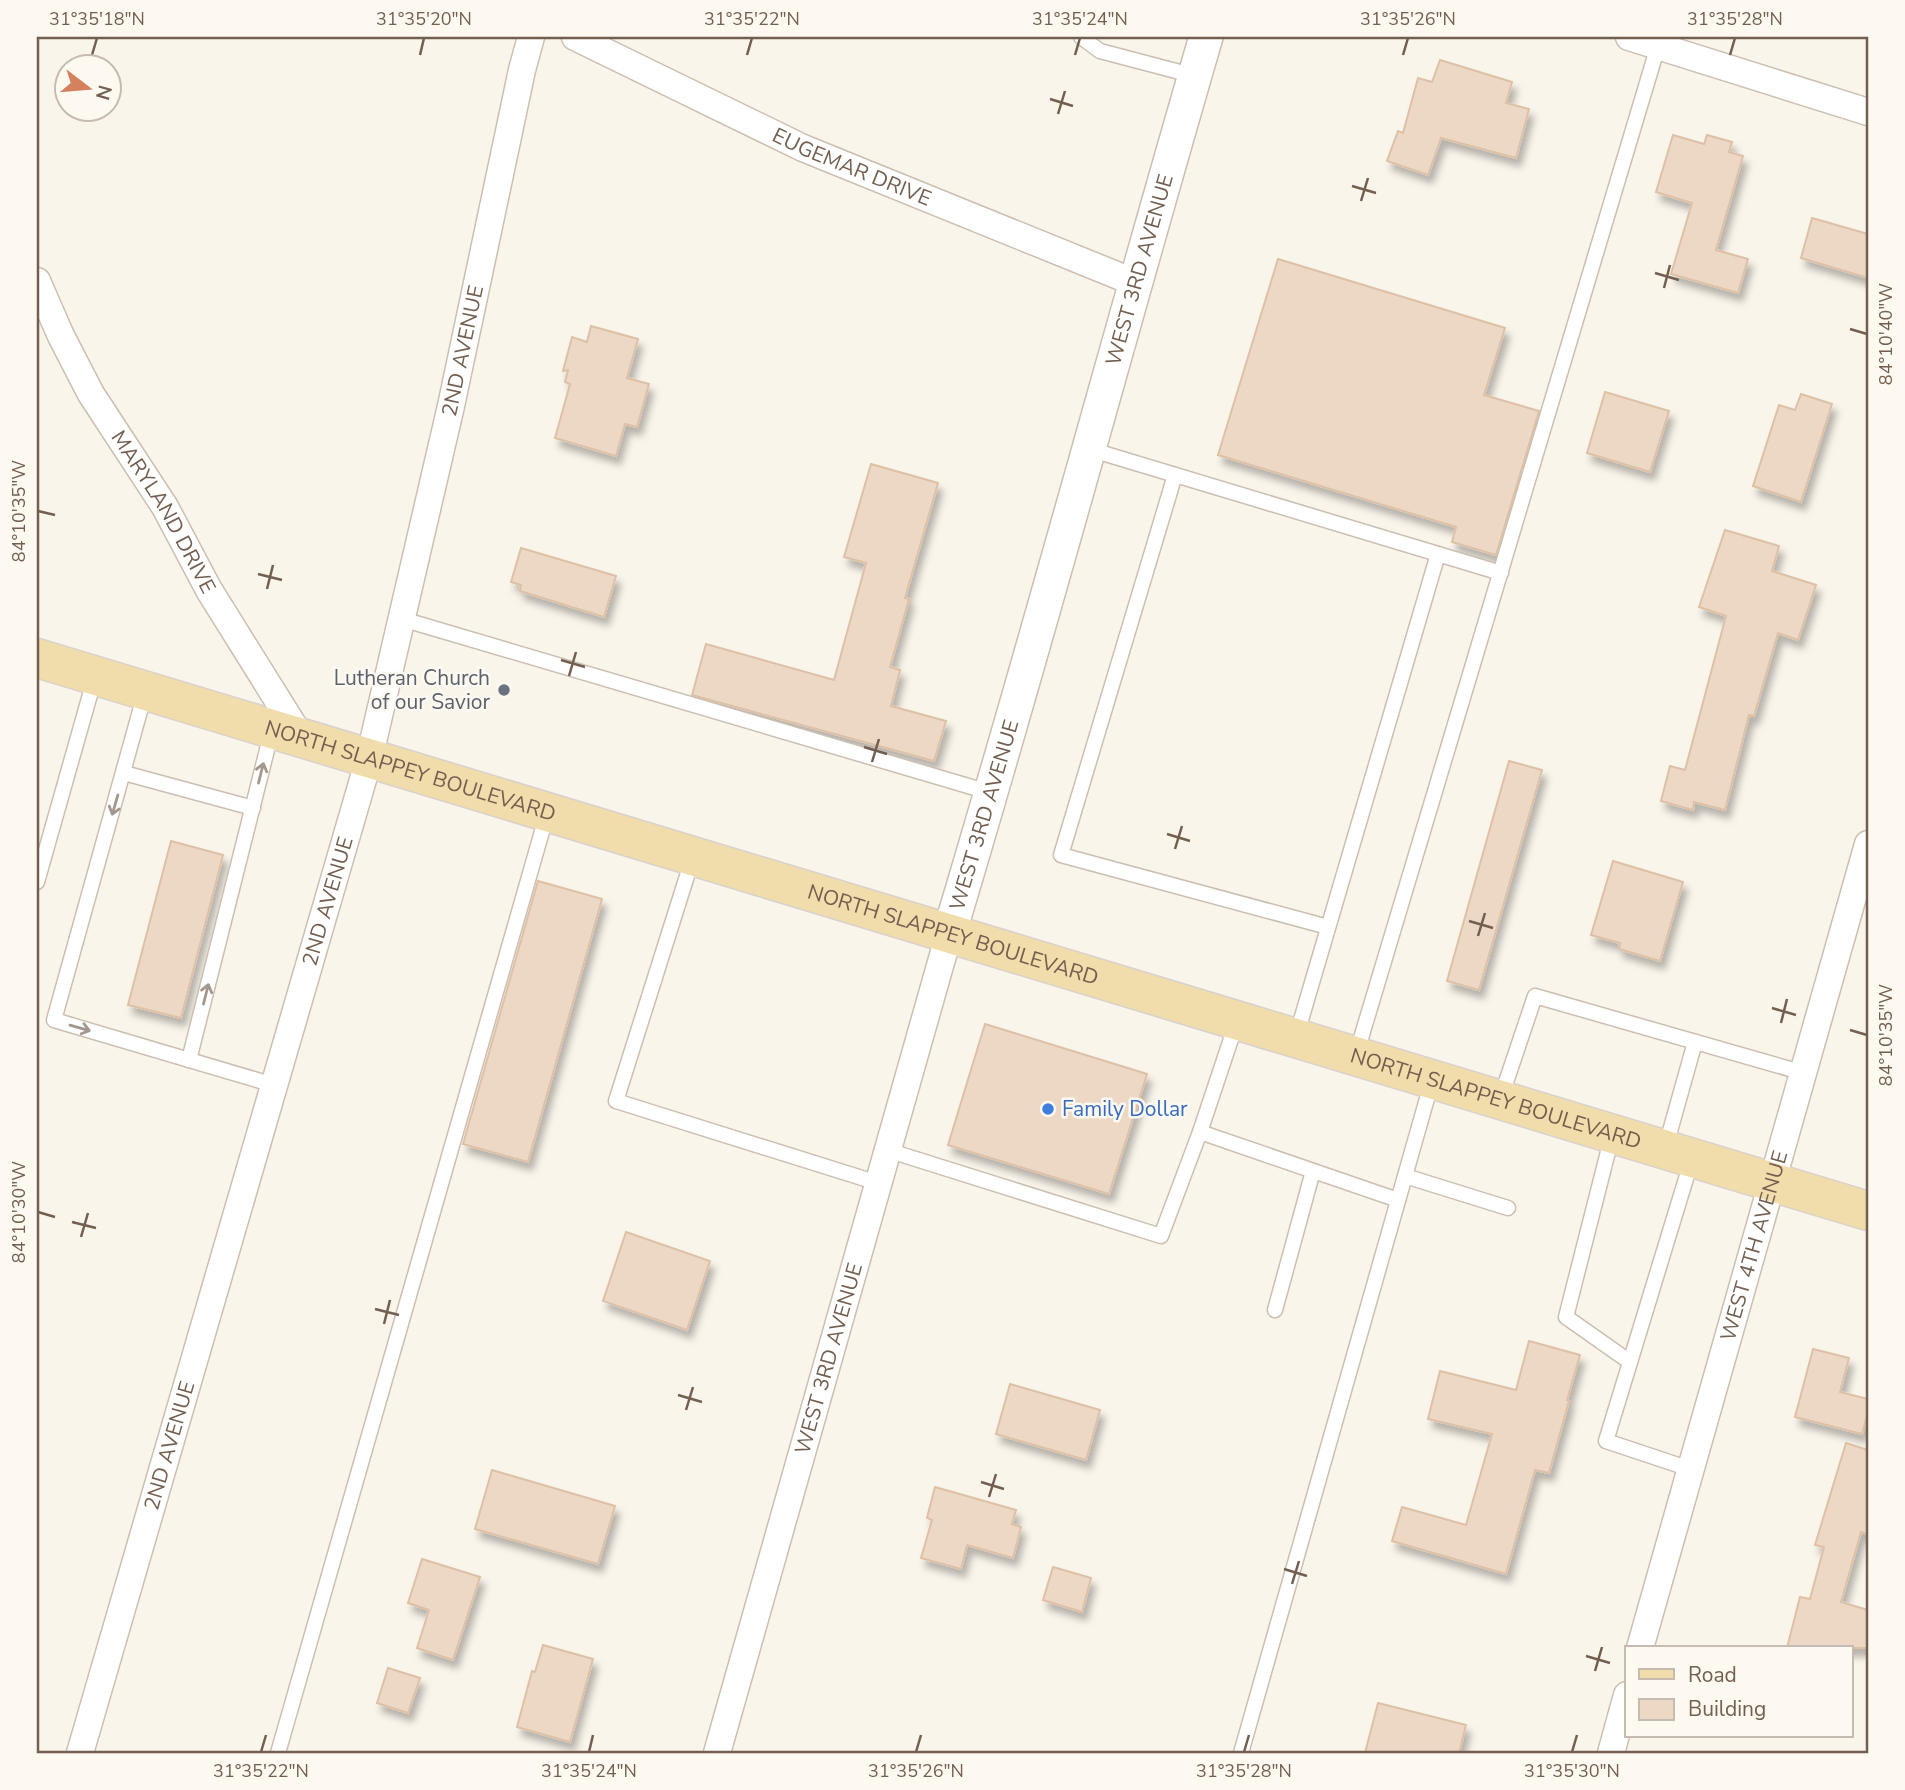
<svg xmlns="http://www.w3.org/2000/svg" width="1905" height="1790" font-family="'Nunito Sans',sans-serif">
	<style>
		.building { fill: #edd8c5; stroke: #dec0a7; stroke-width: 2; filter: url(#shadow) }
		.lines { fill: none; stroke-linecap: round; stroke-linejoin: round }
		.service-casing { stroke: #ccbeb1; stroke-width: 17 }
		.minor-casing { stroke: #ccbeb1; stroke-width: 29 }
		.tertiary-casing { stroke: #ccbeb1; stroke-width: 36 }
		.primary-casing { stroke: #d8d2ce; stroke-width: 41 }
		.service { stroke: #fff; stroke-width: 14 }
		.minor { stroke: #fff; stroke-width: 26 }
		.tertiary { stroke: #fff; stroke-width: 33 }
		.primary { stroke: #f1dcab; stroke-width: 38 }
		.oneway { stroke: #a4978d }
		.ticks { fill: none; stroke: #735f50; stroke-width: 2.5 }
		.worship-dot { fill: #6b7280; stroke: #fdf9f1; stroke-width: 2.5 }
		.shop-dot { fill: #3f7fe0; stroke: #fdf9f1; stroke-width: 2.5 }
		.labels { text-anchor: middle; stroke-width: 5; stroke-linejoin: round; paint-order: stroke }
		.street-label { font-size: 21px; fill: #735f50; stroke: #fdf9f1 }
		.worship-label { font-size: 21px; fill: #5b616d; stroke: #fdf9f1; text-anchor: end }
		.shop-label { font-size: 21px; fill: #366cbe; stroke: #fdf9f1; text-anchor: start }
		.neatline { fill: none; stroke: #735f50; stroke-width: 2.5 }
		.ticks-label { font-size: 18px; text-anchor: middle; fill: #735f50 }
	</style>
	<defs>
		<filter id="shadow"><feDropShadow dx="4.5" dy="8" stdDeviation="3.5" flood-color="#0004"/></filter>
	</defs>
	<rect width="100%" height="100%" fill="#faf5eb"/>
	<g class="building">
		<path d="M1440,60L1512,82L1506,103L1529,109L1516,158L1441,138L1428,175L1387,161L1398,131L1403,133L1418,78L1432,82Z"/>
		<path d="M1673,135L1704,144L1707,135L1732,142L1729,152L1743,156L1716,250L1748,259L1738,293L1671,274L1692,203L1656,192Z"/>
		<path d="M1812,218L1868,234V278L1801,258Z"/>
		<path d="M1278,259L1505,328L1484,395L1539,411L1496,555L1452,542L1456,527L1218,455Z"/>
		<path d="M591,326L638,339L627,378L649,384L637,427L625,424L616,456L555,438L570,384L565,382L568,370L563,371L572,337L587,342Z"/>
		<path d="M1605,392L1669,411L1650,472L1587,453Z"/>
		<path d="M1801,394L1832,404L1801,502L1753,486L1779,405L1795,410Z"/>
		<path d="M871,464L938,483L905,598L909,599L890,667L900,670L891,706L946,721L934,761L692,695L706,644L834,680L866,563L844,557Z"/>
		<path d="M1725,530L1779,546L1772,571L1816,585L1798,640L1778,633L1754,716L1749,715L1725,810L1694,802L1693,810L1661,801L1670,766L1685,770L1726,616L1699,607Z"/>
		<path d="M521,548L616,576L604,617L520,591L521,585L511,582Z"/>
		<path d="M1509,761L1542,770L1479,990L1447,981Z"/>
		<path d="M171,841L223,855L181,1018L128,1005Z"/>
		<path d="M1613,861L1683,882L1660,961L1619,949L1620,943L1591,935Z"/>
		<path d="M538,881L602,899L528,1162L463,1144Z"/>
		<path d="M985,1024L1147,1074L1109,1194L948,1145Z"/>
		<path d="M626,1232L710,1261L687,1330L603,1301Z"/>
		<path d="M1529,1341L1580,1355L1567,1400L1569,1401L1549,1473L1535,1470L1506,1574L1392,1541L1402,1507L1466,1525L1492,1434L1428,1419L1440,1371L1516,1390Z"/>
		<path d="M1813,1349L1849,1358L1840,1392L1868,1399V1412L1862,1434L1795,1417Z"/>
		<path d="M1010,1384L1100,1410L1086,1460L996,1434Z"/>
		<path d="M1846,1443L1868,1450V1534L1861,1532L1841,1602L1868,1610V1648H1787L1800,1597L1810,1599L1824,1547L1815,1545Z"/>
		<path d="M492,1470L615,1506L598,1564L475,1529Z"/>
		<path d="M935,1487L1016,1510L1012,1524L1021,1527L1013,1558L967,1545L961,1569L921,1558L932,1520L927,1518Z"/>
		<path d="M422,1559L480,1577L453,1660L417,1648L429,1610L408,1603Z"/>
		<path d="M1053,1567L1091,1578L1082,1612L1043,1600Z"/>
		<path d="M543,1645L593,1659L570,1742L517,1727L532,1671L535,1672Z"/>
		<path d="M388,1668L420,1678L408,1713L377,1703Z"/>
		<path d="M1378,1703L1466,1725L1459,1753H1365Z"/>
	</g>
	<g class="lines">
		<defs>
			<g id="service">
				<path d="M1081,37L1100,51L1195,76"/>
				<path d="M1089,449L1501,573"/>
				<path d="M1175,475L1061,855L1328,927"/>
				<path d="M402,619L992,793"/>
				<path d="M145,693L54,1020L274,1085"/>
				<path d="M124,773L253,808"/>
				<path d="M693,857L616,1101L878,1183"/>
				<path d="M37,882L95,677"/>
				<path d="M1237,1021L1200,1132L1398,1200"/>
				<path d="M1296,1037L1438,554"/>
				<path d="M1356,1055L1658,46"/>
				<path d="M189,1060L272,730"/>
				<path d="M1501,1097L1535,996L1804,1073"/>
				<path d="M1612,1136L1566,1317L1630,1362"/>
				<path d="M1665,1149L1695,1042"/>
				<path d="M887,1150L1161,1236L1200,1132"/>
				<path d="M1405,1176L1508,1208"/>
				<path d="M1275,1310L1313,1171"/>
				<path d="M1690,1469L1606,1441L1692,1159"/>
				<path d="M278,1753L547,814"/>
				<path d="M1241,1753L1432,1081"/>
			</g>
			<g id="minor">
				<path id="s1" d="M575,37L803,148L1136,283"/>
				<path d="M1629,37L1868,112"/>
				<path id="s2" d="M37,281L61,336L91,394L165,507L209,590L302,739"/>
				<path id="s3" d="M1640,1648L1868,844"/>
				<path id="s4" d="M80,1753L369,759L451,406L522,70L531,37"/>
				<path id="s5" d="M717,1753L949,934"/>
				<path d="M1611,1753L1627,1695"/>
			</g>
			<g id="tertiary">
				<path id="s6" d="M949,934C1039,636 1119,335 1206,37"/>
			</g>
			<g id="primary">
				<path id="s7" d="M37,658L1868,1211"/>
			</g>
		</defs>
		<use href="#service" class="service-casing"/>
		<use href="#minor" class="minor-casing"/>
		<use href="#tertiary" class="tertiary-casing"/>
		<use href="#primary" class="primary-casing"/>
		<use href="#service" class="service"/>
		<use href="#minor" class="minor"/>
		<use href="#tertiary" class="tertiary"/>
		<use href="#primary" class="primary"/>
	</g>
	<defs><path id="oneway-shaft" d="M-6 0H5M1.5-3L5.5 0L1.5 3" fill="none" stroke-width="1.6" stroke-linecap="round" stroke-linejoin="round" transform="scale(1.75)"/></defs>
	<g class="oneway">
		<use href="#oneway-shaft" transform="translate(261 773) rotate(-76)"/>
		<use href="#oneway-shaft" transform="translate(115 805) rotate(106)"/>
		<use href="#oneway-shaft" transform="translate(206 994) rotate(-76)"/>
		<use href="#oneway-shaft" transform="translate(80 1028) rotate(16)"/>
	</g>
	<path class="ticks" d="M92,55L97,38M420,55L424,38M747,55L752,38M1075,55L1080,38M1403,55L1408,38M1730,55L1735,38M1050,99L1073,106M1058,114L1065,91M1352,186L1376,193M1361,201L1368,178M1655,273L1679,280M1664,288L1670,265M1850,329L1867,334M38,511L55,515M258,574L282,580M267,589L273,565M561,660L585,667M569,676L576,652M864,747L887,754M872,762L879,739M1167,834L1190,841M1175,849L1182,826M1469,921L1493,928M1478,936L1485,913M1772,1008L1796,1015M1781,1023L1787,999M1850,1030L1867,1035M38,1212L55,1217M72,1222L96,1228M81,1237L88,1213M375,1309L399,1315M384,1324L390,1300M678,1395L702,1402M686,1410L693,1387M981,1482L1004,1489M989,1497L996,1474M1284,1569L1307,1576M1292,1584L1299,1561M1586,1656L1610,1663M1595,1671L1602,1647M261,1752L266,1735M589,1752L593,1735M916,1752L921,1735M1244,1752L1249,1735M1572,1752L1577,1735"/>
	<circle class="worship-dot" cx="504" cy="690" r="7"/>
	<circle class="shop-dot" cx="1048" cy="1109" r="7"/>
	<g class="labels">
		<g class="street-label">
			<text dy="7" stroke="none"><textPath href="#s1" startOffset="306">EUGEMAR DRIVE</textPath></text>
			<text dy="7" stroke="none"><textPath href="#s6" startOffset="691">WEST 3RD AVENUE</textPath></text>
			<text dy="7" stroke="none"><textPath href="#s4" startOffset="1454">2ND AVENUE</textPath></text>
			<text dy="7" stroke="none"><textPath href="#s2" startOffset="264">MARYLAND DRIVE</textPath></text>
			<text dy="7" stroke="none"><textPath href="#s7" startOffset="390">NORTH SLAPPEY BOULEVARD</textPath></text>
			<text dy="7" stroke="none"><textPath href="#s6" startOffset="124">WEST 3RD AVENUE</textPath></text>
			<text dy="7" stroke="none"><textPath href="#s4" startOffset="887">2ND AVENUE</textPath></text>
			<text dy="7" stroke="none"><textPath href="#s7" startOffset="957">NORTH SLAPPEY BOULEVARD</textPath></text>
			<text dy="7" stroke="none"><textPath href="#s7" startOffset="1524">NORTH SLAPPEY BOULEVARD</textPath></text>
			<text dy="7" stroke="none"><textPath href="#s3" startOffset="418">WEST 4TH AVENUE</textPath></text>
			<text dy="7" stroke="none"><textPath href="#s5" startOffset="410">WEST 3RD AVENUE</textPath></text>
			<text dy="7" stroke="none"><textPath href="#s4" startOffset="320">2ND AVENUE</textPath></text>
		</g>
		<g class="worship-label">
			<text x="490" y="685">Lutheran Church<tspan x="490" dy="24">of our Savior</tspan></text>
		</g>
		<g class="shop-label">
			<text x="1062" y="1116">Family Dollar</text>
		</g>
	</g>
	<rect width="1905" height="1790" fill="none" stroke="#fdf9f1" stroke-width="77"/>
	<rect x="1625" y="1646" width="228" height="91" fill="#fdf9f1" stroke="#c6bbb1" stroke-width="2"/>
	<rect x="1639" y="1669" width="35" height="10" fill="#f1dcab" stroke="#c6bbb1" stroke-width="2"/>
	<text x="1688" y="1682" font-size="21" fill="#735f50">Road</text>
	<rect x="1639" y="1699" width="35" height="21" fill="#edd8c5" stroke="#c6bbb1" stroke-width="2"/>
	<text x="1688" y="1716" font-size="21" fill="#735f50">Building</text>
	<g transform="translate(88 88) rotate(106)"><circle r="33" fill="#fdf9f1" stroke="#c6bbb1" stroke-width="2"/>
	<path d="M0-5L12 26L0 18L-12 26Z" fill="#d6815e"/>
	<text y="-10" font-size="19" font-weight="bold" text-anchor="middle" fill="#735f50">N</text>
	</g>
	<rect x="38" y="38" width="1829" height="1714" class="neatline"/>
	<g class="ticks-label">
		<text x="97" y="25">31°35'18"N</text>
		<text x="424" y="25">31°35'20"N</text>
		<text x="752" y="25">31°35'22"N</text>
		<text x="1080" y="25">31°35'24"N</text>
		<text x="1408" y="25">31°35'26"N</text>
		<text x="1735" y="25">31°35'28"N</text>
		<text transform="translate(1886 334) rotate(-90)" y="6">84°10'40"W</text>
		<text transform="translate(19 511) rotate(-90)" y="6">84°10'35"W</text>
		<text transform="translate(1886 1035) rotate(-90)" y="6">84°10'35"W</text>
		<text transform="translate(19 1212) rotate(-90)" y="6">84°10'30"W</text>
		<text x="261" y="1777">31°35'22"N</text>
		<text x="589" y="1777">31°35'24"N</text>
		<text x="916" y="1777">31°35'26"N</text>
		<text x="1244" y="1777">31°35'28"N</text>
		<text x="1572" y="1777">31°35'30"N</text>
	</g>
</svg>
